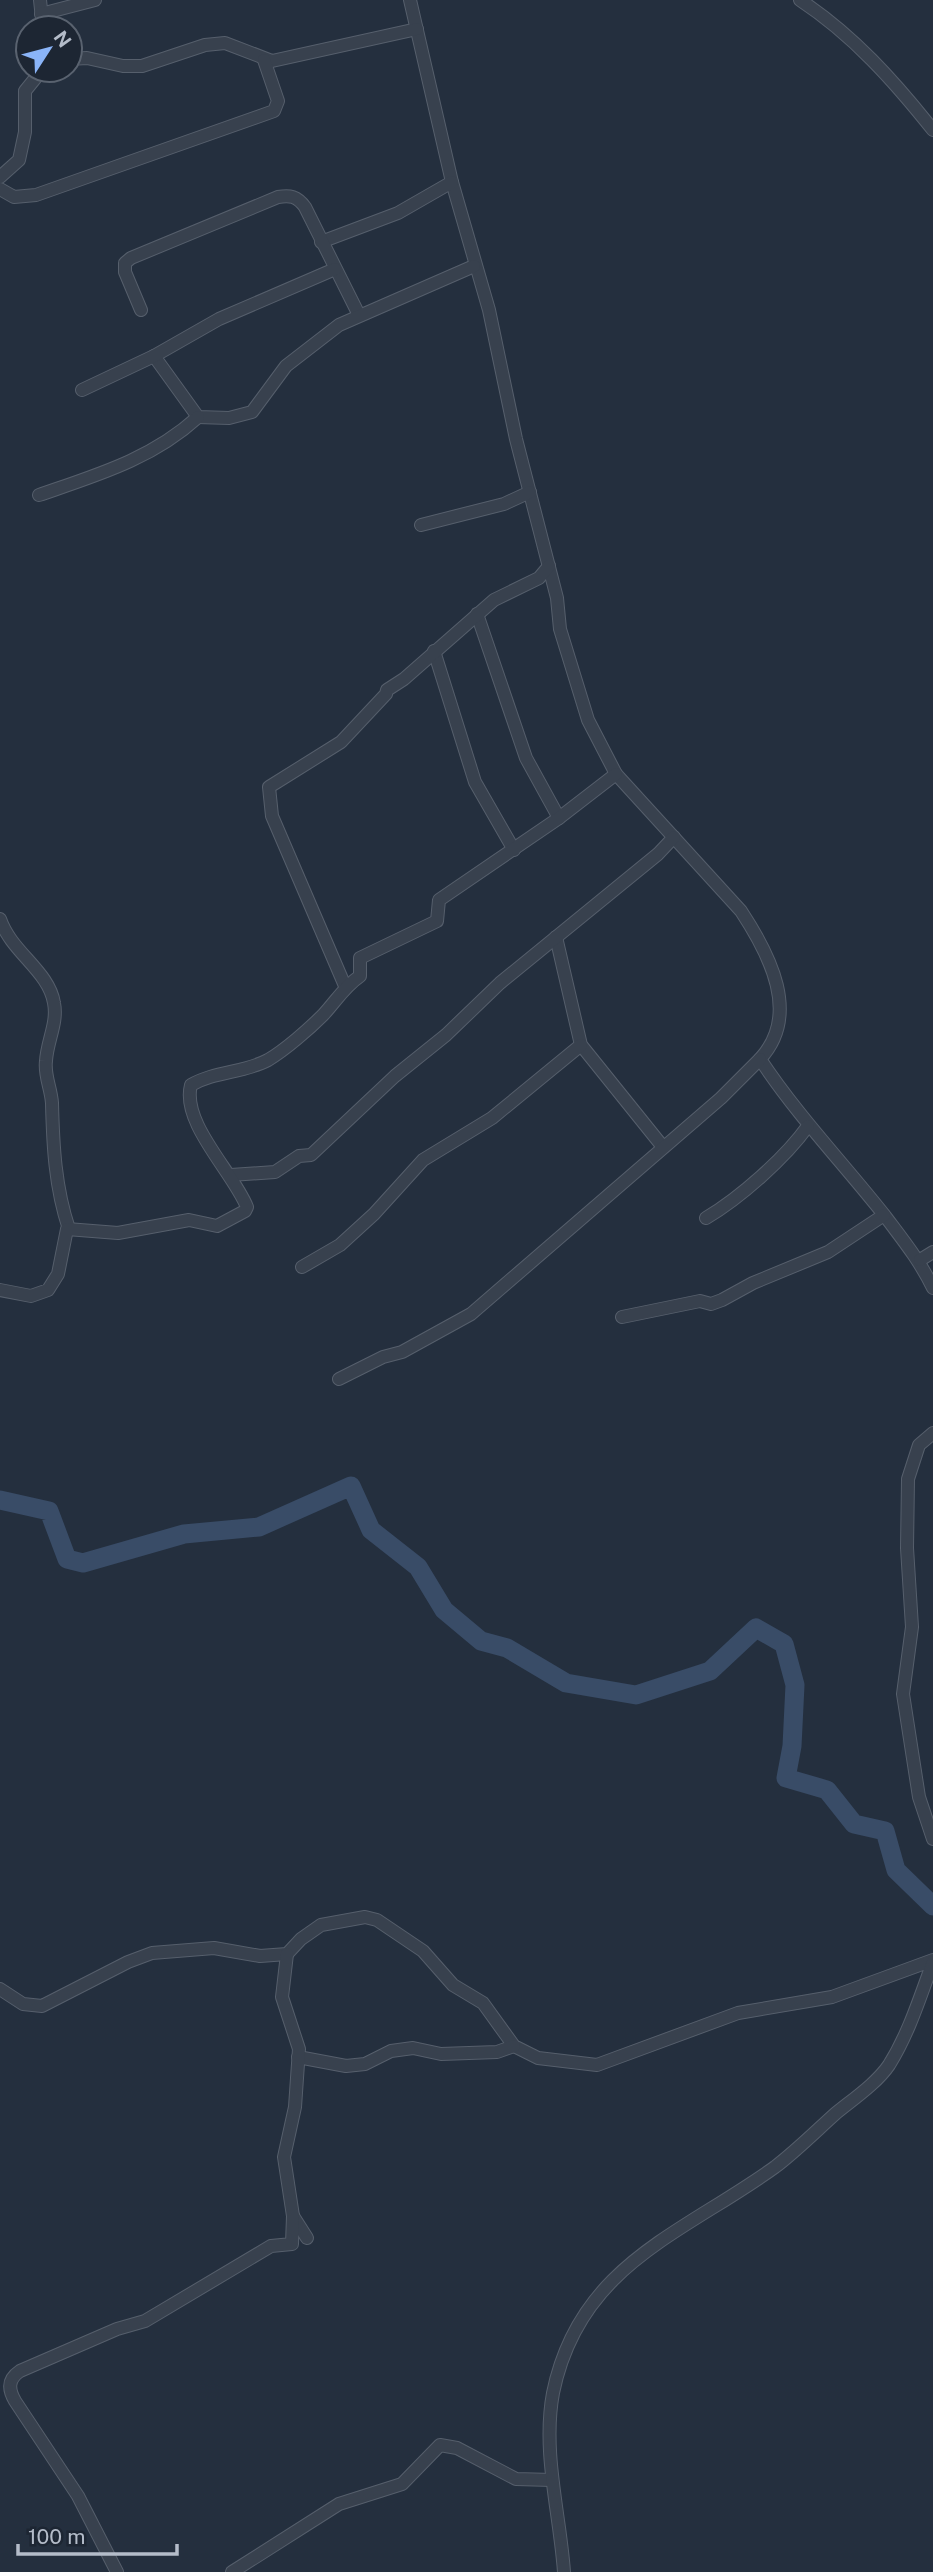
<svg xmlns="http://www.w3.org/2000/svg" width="933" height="2572" font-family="'Public Sans',sans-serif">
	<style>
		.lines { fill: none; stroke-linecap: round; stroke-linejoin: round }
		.river { stroke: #394c67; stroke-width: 19 }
		.street-casing { stroke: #565f6c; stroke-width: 14 }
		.street { stroke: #38414e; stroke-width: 12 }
	</style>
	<rect width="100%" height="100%" fill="#242f3e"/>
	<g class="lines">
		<path class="river" d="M0,1500L49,1511L67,1559L83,1563L184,1534L259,1527L351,1486L371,1530L418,1567L444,1610L481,1641L507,1648L566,1683L636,1695L710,1671L756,1628L784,1644L795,1685L792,1746L786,1778L827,1790L854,1824L885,1831L896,1870L933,1906"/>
		<defs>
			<g id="street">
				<path d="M40,0L43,28"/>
				<path d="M410,0L452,182L489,310L516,439L557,598L560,629L588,720L616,774L741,911C770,955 801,1015 760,1059C797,1115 843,1163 885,1216C903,1240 920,1261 933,1288"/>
				<path d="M800,0C853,35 894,81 933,130"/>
				<path d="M41,14L95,0"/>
				<path d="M70,59L87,58L123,66H142L205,45L225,43L272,61L417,29"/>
				<path d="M0,177L19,160L25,132V91L42,70"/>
				<path d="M0,189L14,197L36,195L274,111L278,101L264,60"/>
				<path d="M321,242L398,213L452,182"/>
				<path d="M141,310L125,272V263L131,258L278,197C290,195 297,196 305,207L358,313"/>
				<path d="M154,356L198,417L229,418L252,412L286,366L339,325L474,266"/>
				<path d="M82,390L154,356L219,319L335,269"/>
				<path d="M39,495C97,475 152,459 198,417"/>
				<path d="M421,525L504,504L530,492"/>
				<path d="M477,614L526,758L559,818"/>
				<path d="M434,651L475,782L514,850"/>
				<path d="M0,919C11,952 49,971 54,1003C58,1023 47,1041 46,1061C44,1075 51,1088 52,1103C53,1145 55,1187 69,1229"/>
				<path d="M556,937L581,1045L663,1147"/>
				<path d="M345,986L272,816L269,787L341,742L386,694L387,690L404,679L494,600L539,578L549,566"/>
				<path d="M231,1175L275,1172L299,1156L311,1155L395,1076L446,1035L500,983L658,854L674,837"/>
				<path d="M706,1218C740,1198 785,1158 808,1126"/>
				<path d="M920,1260L933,1252"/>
				<path d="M302,1267L340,1245L374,1214L423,1160L492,1118L581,1045"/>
				<path d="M0,1290L31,1296L48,1290L58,1274L67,1229L118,1233L189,1220L217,1226L245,1211L247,1207C233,1172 181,1123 191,1085C215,1071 244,1073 268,1060C285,1050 309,1029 323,1015C336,1001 344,987 360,976V958L437,921L439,900L559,818L616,774"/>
				<path d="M622,1317L700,1301L711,1304L722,1300L753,1283L828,1252L884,1215"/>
				<path d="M339,1379L383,1357L402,1352L471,1314L721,1098L760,1059"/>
				<path d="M933,1433L919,1445L908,1479L907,1548L912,1627L903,1694L919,1797L933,1839"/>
				<path d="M0,1989L23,2004L42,2006L128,1962L152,1953L214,1948L260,1956L287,1954L301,1939L321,1925L365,1917L377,1920L423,1951L453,1985L483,2003L514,2046L538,2058L597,2065L738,2013L832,1997L933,1960"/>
				<path d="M298,2057L346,2066L365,2064L391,2051L413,2048L441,2054L497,2052L514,2046"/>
				<path d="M293,2216L307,2238"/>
				<path d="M117,2572L78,2496L15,2401C8,2389 8,2379 20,2371L117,2329L145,2321L271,2246L292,2244L293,2216L284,2157L295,2107L299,2049L282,1997L287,1954"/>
				<path d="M232,2572L339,2504L402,2484L440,2445L457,2448L516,2479L552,2480"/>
				<path d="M564,2572C560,2514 542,2452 553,2393C579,2265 682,2234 775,2167C796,2151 815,2132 835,2114C852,2100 877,2083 889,2065C909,2033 920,1997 933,1962"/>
			</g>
		</defs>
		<use href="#street" class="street-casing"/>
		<use href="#street" class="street"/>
	</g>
	<g transform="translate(49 49) rotate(54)"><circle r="33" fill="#1d2633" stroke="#59626f" stroke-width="2"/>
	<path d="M0-5L12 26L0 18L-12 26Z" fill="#8ab4f8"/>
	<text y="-10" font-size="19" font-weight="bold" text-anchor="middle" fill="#b4bcc9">N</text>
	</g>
	<path d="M18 2544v10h159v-10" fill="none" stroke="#b4bcc9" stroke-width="3.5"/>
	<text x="28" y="2544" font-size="21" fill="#b4bcc9" stroke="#1d2633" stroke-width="5" paint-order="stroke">100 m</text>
</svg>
